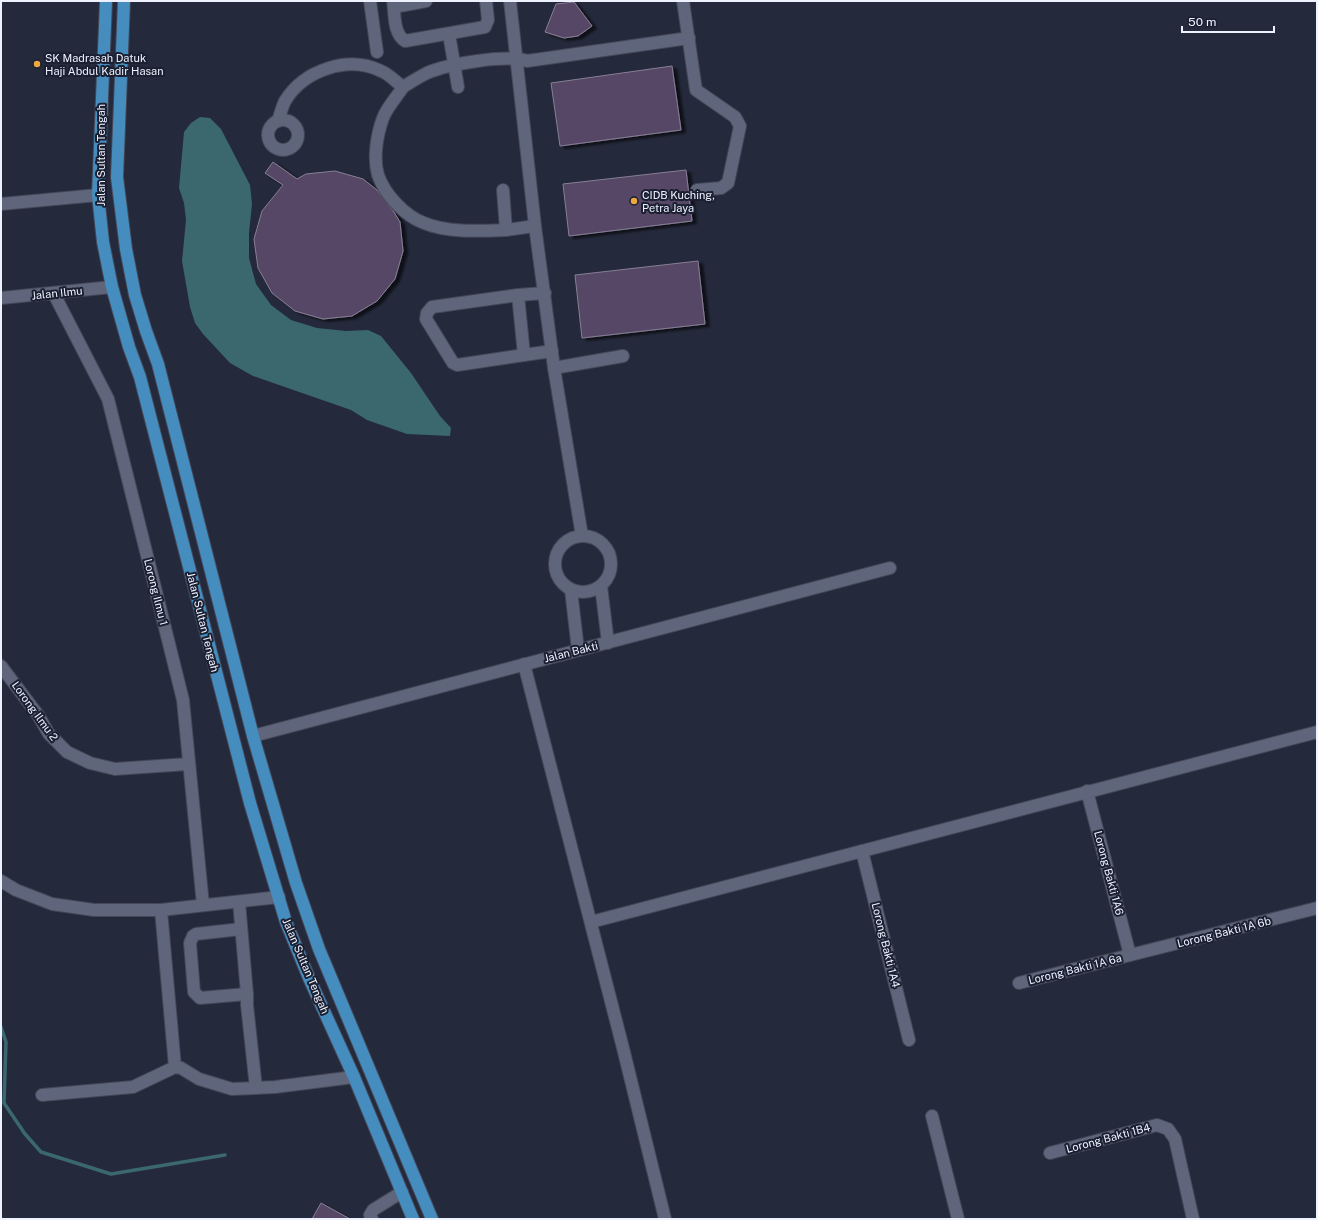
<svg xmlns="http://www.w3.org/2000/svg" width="1318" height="1220" font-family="'Public Sans',sans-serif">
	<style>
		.water { fill: #3b686f }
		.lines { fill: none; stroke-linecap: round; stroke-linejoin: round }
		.stream { stroke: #3b686f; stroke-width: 3.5 }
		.building { fill: #544765; stroke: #887f95; filter: url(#shadow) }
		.minor-casing { stroke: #434757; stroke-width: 14 }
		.major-casing { stroke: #434757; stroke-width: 14 }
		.minor { stroke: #5f657a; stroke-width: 12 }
		.major { stroke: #468dbf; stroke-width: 12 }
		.poi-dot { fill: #efa73e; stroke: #1a1f31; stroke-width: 1.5 }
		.labels { text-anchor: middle; stroke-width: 4; stroke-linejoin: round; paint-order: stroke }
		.poi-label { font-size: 11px; fill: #eef2ff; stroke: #1a1f31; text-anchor: start }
		.street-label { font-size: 11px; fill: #eef2ff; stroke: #1a1f31 }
	</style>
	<defs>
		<filter id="shadow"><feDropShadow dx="4.5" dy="2.5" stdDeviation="1" flood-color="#0009"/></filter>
	</defs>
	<rect width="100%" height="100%" fill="#24293b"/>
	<path class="water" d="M200,117L210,118L221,129L250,185L252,204L249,233V258L256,284L271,305L291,320L317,328L346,331L368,330L381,336L411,373L440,416L451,428L450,436L407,434L367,420L351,410L253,376L230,363L203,334L195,323L190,307L182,261L186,220L184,203L179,188L184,132L191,123Z"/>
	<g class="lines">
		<path class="stream" d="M1,1027L6,1042L4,1103L25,1134L41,1152L111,1174L225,1155"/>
	</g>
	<g class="building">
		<path d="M574,2L592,26L578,36L564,38L545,32L556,4Z"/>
		<path d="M672,66L681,130L560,146L551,83Z"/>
		<path d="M273,162L297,179L306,174L335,171L363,179L377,190L394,212L400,222L403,251L395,279L377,301L352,316L323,319L295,311L272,293L258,268L254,239L262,211L283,185L265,173Z"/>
		<path d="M686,170L692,221L569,236L563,184Z"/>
		<path d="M698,261L705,324L582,338L575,275Z"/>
		<path d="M321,1203L350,1219H312Z"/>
	</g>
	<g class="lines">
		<defs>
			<g id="minor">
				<path d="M370,1L377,52"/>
				<path d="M393,1C395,14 393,33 405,41L485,27L488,20L486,1"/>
				<path d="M510,1L535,226L554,368L582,536"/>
				<path d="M683,1L696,90L735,117L740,126L728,183L721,188L697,190"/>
				<path d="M394,7L426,1"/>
				<path d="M449,34L458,87"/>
				<path d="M403,87C397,97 387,107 383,118C377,134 373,158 378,175C385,195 405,216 424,223C448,233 480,231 506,230"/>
				<circle cx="283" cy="135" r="15"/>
				<path d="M278,121C280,115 282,107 285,101C304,70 348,55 381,71C389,74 396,82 403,87C411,82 419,77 427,73C448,64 507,54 527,61L689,38"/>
				<path d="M503,190L506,230L535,226"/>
				<path d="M1,204L98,195"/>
				<path d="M54,294L108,399L183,700L203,905"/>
				<path d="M518,295L432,307L427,313L426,319L453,363L457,365L524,355L518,295L545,293"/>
				<path d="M1,298L112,287"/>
				<path d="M524,355L552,351"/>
				<path d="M554,368L623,356"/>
				<circle cx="583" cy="564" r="28"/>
				<path d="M601,586L608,643"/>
				<path d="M571,590L578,650"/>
				<path d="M524,664L623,1048L665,1219"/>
				<path d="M1,666L38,715L49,734L67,752L90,763L115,769L188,764"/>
				<path d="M253,736L890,568"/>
				<path d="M1087,791L1130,955"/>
				<path d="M862,851L909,1040"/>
				<path d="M1,881L16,890L52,904L94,910H161L279,897"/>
				<path d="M239,902L247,994V1005L256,1088"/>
				<path d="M161,910L175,1067"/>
				<path d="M591,922L1317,732"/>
				<path d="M241,929L196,934L193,936L190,943L194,992L200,998L247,994"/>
				<path d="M1019,983L1317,908"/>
				<path d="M42,1095L133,1087L175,1067L181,1068L199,1079L232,1089L275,1087L354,1077"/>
				<path d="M932,1116L958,1219"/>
				<path d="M1050,1153L1157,1125L1168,1129L1175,1139L1193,1219"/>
				<path d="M372,1219L370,1215L373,1210L402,1192"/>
			</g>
			<g id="major">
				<path d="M106,1L98,195L103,242L112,287L129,347L140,377L250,803L286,922L309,978L354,1077L413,1219"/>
				<path d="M124,1L117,177L126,249L135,295L146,331L158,364L253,736L296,883L319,949L432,1219"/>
			</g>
		</defs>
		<use href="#minor" class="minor-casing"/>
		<use href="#major" class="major-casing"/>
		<use href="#minor" class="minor"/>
		<use href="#major" class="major"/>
	</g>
	<g class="poi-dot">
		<circle cx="37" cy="64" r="4"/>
		<circle cx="634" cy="201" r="4"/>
	</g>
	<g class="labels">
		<g class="poi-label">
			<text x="45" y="62">SK Madrasah Datuk<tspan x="45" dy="13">Haji Abdul Kadir Hasan</tspan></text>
			<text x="642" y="199">CIDB Kuching,<tspan x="642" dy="13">Petra Jaya</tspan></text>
		</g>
		<g class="street-label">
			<text transform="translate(101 155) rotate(-90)" y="4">Jalan Sultan Tengah</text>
			<text transform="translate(57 293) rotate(-6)" y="4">Jalan Ilmu</text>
			<text transform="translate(156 592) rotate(76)" y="4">Lorong Ilmu 1</text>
			<text transform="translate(203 622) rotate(76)" y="4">Jalan Sultan Tengah</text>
			<text transform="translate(571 652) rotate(-14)" y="4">Jalan Bakti</text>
			<text transform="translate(35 711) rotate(54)" y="4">Lorong Ilmu 2</text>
			<text transform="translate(1109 873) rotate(75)" y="4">Lorong Bakti 1A6</text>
			<text transform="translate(1224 932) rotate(-14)" y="4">Lorong Bakti 1A 6b</text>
			<text transform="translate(886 945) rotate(76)" y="4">Lorong Bakti 1A4</text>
			<text transform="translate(306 966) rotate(67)" y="4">Jalan Sultan Tengah</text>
			<text transform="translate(1075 969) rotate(-14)" y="4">Lorong Bakti 1A 6a</text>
			<text transform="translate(1108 1138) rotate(-15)" y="4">Lorong Bakti 1B4</text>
		</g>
	</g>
	<rect width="1318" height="1220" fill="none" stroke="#eef2ff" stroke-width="4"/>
	<path d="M1182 26v6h92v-6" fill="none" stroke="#eef2ff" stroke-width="2"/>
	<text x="1188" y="26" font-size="12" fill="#eef2ff" stroke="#1a1f31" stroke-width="3" paint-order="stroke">50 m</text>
</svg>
